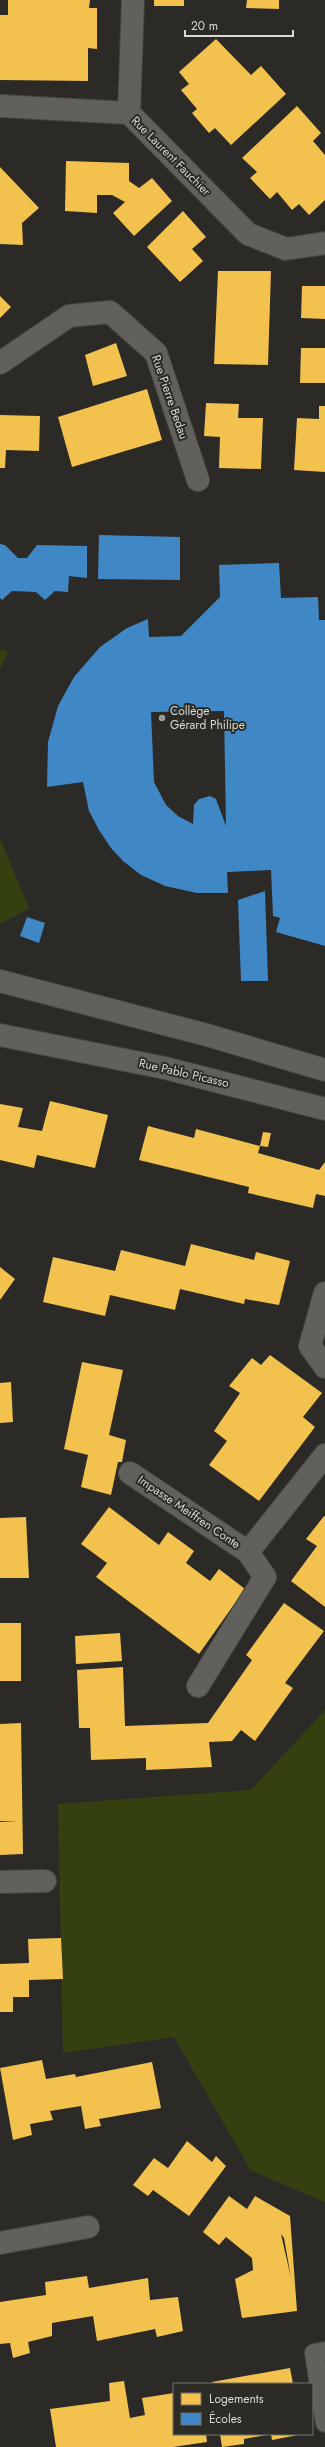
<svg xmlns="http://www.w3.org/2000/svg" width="325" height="2447" font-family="Jost,sans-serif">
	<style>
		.green { fill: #354010 }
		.homes { fill: #f2c14e; fill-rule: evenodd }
		.schools { fill: #3f88c5; fill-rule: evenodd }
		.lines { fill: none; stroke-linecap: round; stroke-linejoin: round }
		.service-casing { stroke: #474643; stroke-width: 20 }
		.minor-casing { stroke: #474643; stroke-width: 24 }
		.tertiary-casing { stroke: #474643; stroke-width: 24 }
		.service { stroke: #61605d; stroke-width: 18 }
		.minor { stroke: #61605d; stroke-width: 22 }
		.tertiary { stroke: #61605d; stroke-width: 22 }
		.poi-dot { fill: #9c9b97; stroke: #2d2b25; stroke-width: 1.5 }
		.labels { text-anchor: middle; stroke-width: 4; stroke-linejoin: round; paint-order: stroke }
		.street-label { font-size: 12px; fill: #d9d8d4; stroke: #2d2b25 }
		.poi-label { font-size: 12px; fill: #d9d8d4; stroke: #2d2b25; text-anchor: start }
	</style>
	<rect width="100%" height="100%" fill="#2b2a27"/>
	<g class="green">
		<path d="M0,650L8,651L0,670Z"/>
		<path d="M0,838L29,908L0,924Z"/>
		<path d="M325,1710V2202L251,2171L174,2037L63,2053L58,1804L251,1790Z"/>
	</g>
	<g class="homes">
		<path d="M8,0H90L89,8H97V49L88,48V81L0,80V15H8Z"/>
		<rect x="154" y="0" width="30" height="6"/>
		<path d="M247,0H279V9L246,8Z"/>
		<path d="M216,39L251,75L261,66L286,94L231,145L215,128L209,133L192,113L197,109L181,90L189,84L179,72Z"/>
		<path d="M297,106L321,133L313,141L325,155V200L309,215L299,204L292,210L277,192L270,199L250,178L257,172L242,158Z"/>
		<path d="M66,161L129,163V181L139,188L152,178L172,201L134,236L113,213L125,202L112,195H97V213L65,211Z"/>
		<path d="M0,167L39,208L22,223L23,245L0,244Z"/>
		<path d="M183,211L206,237L192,249L203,261L180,282L147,247Z"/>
		<path d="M218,271H271L268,365L214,364Z"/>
		<path d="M302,286H325V319L301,318Z"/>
		<path d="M0,296L11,307L0,318Z"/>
		<path d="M116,343L127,376L93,386L85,355Z"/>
		<path d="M301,348H325V383H300Z"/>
		<path d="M147,389L162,440L72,467L58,417Z"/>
		<path d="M206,403L239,404L238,418H263L261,469L219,468L220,437L204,436Z"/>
		<path d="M319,406H325V472L294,470L297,418L319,419Z"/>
		<path d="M0,415L40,416L39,451L6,450L5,468H0Z"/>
		<path d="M50,1101L108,1115L95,1168L37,1155L34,1168L0,1160V1104L23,1108L18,1127L42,1131Z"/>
		<path d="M148,1126L194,1138L196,1129L260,1146L258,1153L319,1170L325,1162V1196L316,1194L313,1208L248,1193L249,1187L139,1160Z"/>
		<path d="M263,1132L271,1133L268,1147L260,1146Z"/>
		<path d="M191,1244L254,1260L256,1252L290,1261L279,1305L245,1299L244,1304L180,1289L175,1310L110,1295L105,1316L43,1302L53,1257L115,1271L121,1250L185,1266Z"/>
		<path d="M0,1267L15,1279L0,1300Z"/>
		<path d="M270,1355L322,1393L303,1417L315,1427L259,1501L209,1465L227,1441L214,1431L240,1393L229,1386L252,1358L261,1365Z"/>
		<path d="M82,1362L123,1370L109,1435L126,1440L122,1462H118L111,1495L81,1487L88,1455L64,1449Z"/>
		<path d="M11,1382L13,1422L0,1423V1383Z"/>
		<path d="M109,1507L159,1545L168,1532L194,1551L186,1563L210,1581L219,1569L245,1589L199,1654L96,1577L107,1563L81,1544Z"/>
		<path d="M324,1516L325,1517V1607L291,1581L317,1546L306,1539Z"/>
		<path d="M26,1517L29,1578H0V1518Z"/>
		<path d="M284,1603L324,1631L285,1683L293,1688L255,1741L241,1730L232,1741L209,1742L212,1767L146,1770V1758L91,1760L90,1728H79L77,1670L123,1667L125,1726L208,1723L252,1660L246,1655Z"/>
		<rect x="0" y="1623" width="21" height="58"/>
		<path d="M120,1633L122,1661L76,1664L75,1636Z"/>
		<path d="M21,1723L23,1854L0,1855V1822L17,1821H0V1724Z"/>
		<path d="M61,1938L63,1979L29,1980V1997H13V2012H0V1964L29,1963L28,1939Z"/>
		<path d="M42,2060L46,2079L75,2074L76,2077L152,2062L161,2108L99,2119L101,2126L85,2129L81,2106L50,2111L53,2120L30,2124L32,2135L13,2140L0,2068Z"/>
		<path d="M187,2141L212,2162L216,2156L226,2166L189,2216L153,2190L148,2196L133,2185L154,2158L168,2168Z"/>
		<path d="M229,2196L247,2209L255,2196L290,2216L297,2311L242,2318L235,2279L253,2270L252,2258L226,2237L219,2245L203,2232ZM281,2234L284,2238L291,2278Z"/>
		<path d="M87,2276L89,2288L148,2278L150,2300L178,2297L183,2331L157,2337L155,2329L97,2341L93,2316L52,2323V2336L28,2342L30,2353L13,2358L10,2343L0,2344V2302L46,2295L45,2282Z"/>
		<path d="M290,2368L293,2384H212V2382Z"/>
		<path d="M124,2381L130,2418L145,2415L142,2398L174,2393V2434H206L207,2442L173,2447H56L50,2409L110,2401L109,2383Z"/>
		<path d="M220,2434H266V2435L244,2439V2444L222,2447Z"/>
		<path d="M271,2434H298V2435L272,2440Z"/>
	</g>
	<g class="schools">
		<path d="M99,535L180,537V580L98,579Z"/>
		<path d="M0,544L5,545L18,558H27L37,545L87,546V578L69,576L68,592L55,591L45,600L36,592L12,591L2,600L0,598Z"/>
		<path d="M279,563L281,598L318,597L319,620H325V946L276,932L280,918L273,916L271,870L227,872L228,893H197L165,886L141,875L123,861L111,848L99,830L89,811L83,782L47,787L48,742L58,706L74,677L100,647L127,628L148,619L149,637L181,636L220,597L219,565ZM224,711L226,826L216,799L210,796L199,799L194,805L193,824L178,816L166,805L154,782L151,712Z"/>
		<path d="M265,891L268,981H241L238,900Z"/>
		<path d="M27,917L45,923L39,943L20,936Z"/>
	</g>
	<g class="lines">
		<defs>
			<path id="service" d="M325,2351L314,2353L325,2423"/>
			<g id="minor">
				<path d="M0,106L129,113L248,234L286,249L325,243"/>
				<path d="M129,113L133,0"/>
				<path d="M0,363L69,316L110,312L156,353L198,480"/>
				<path d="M325,1293L310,1346L325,1367"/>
				<path d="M130,1473L248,1552L265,1577L198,1686"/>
				<path d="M248,1552L325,1455"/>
				<path d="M0,1882L45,1881"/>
				<path d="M0,2243L88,2227"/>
			</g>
			<g id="tertiary">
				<path d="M0,981L207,1035L325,1070"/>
				<path d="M0,1035L165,1068L325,1109"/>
			</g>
		</defs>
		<use href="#service" class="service-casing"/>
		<use href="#minor" class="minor-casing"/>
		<use href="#tertiary" class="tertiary-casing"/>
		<use href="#service" class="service"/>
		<use href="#minor" class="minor"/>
		<use href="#tertiary" class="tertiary"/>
	</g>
	<circle class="poi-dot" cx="162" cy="718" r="4"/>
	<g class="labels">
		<g class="street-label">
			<text transform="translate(171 156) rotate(45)" y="4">Rue Laurent Fauchier</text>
			<text transform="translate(170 397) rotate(71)" y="4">Rue Pierre Bedau</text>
			<text transform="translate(184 1073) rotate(13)" y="4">Rue Pablo Picasso</text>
			<text transform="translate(189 1512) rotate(34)" y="4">Impasse Meiffren Conte</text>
		</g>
		<g class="poi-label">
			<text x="170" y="715">Collège<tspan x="170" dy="14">Gérard Philipe</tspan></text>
		</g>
	</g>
	<rect x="173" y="2383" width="140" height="52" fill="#2d2b25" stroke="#72706b"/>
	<rect x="181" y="2393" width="20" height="12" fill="#f2c14e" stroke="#72706b"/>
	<text x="209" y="2403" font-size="12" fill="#d9d8d4">Logements</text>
	<rect x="181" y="2413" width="20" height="12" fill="#3f88c5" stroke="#72706b"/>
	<text x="209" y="2423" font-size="12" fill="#d9d8d4">Écoles</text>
	<path d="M185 30v6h108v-6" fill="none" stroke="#d9d8d4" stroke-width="2"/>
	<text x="191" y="30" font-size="12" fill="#d9d8d4" stroke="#2d2b25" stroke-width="3" paint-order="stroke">20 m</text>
</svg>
